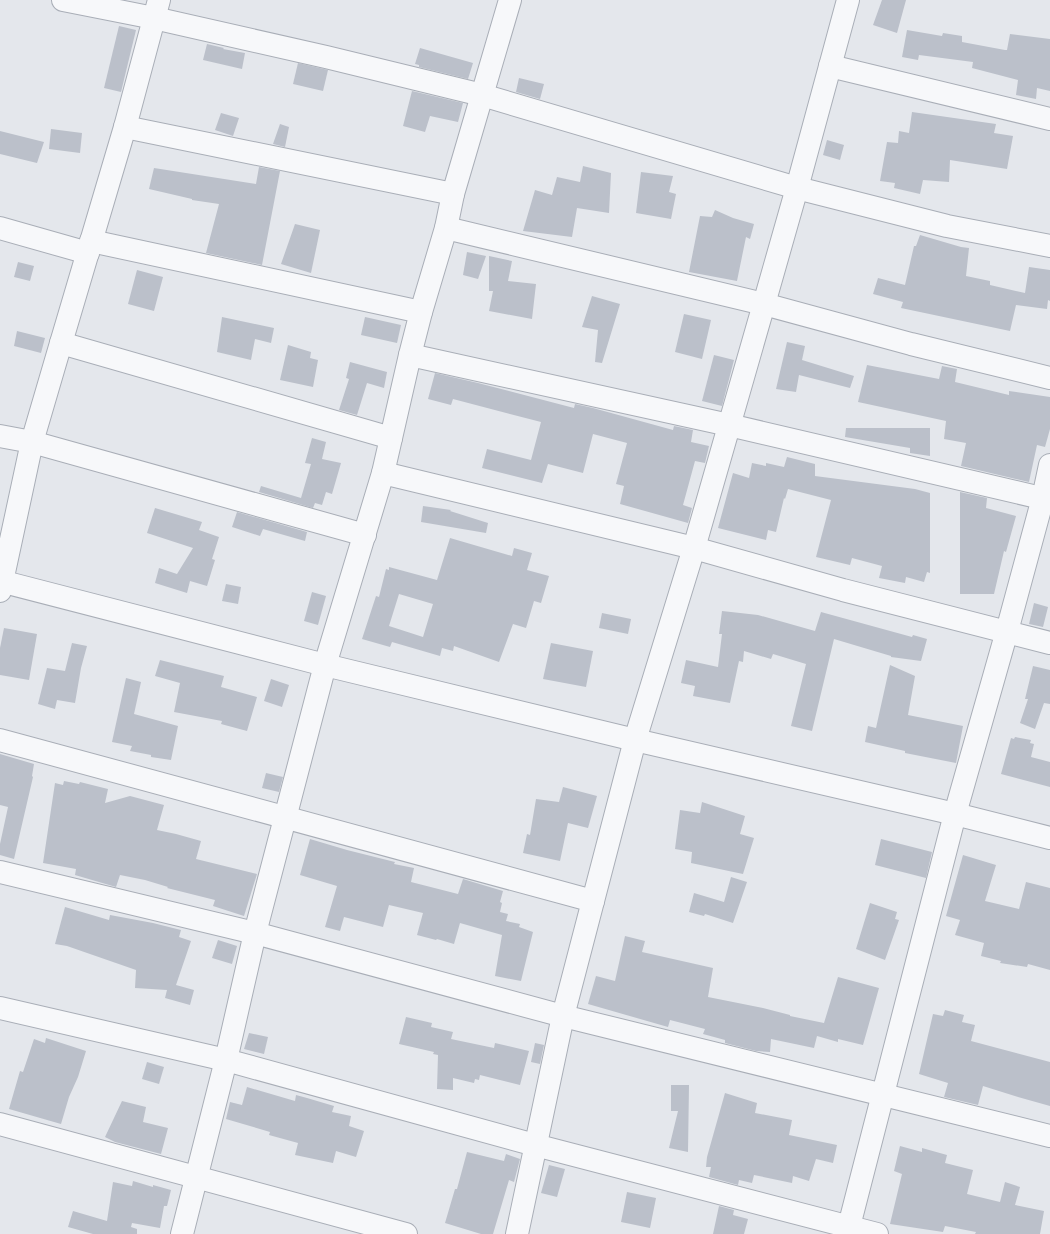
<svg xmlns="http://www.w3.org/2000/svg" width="1050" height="1234" font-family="Montserrat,sans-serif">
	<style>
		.building { fill: #bbc0ca; fill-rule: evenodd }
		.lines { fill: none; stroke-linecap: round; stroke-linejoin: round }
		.minor-casing { stroke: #a9aeb7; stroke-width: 24 }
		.minor { stroke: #f7f8fa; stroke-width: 22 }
	</style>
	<rect width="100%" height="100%" fill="#e4e7ec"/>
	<g class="building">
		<path d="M882,0H906L897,33L873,25Z"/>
		<path d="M119,26L136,30L121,92L104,88Z"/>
		<path d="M907,30L942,36L943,33L962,36V42L1005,50H1007L1010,34L1050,39V91L1037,88L1036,99L1016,95L1018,80L972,68L973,62L919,55L918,60L902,57Z"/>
		<path d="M207,44L224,48L223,49L245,53L242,69L203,60Z"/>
		<path d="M420,48L473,63L468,79L419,67V65L415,64Z"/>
		<path d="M298,63L328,70L323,91L293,84Z"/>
		<path d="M519,78L544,84L540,99L516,92Z"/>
		<path d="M412,91L463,103L458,122L430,116L425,132L403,126Z"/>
		<path d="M912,112L996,124L994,133L1013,136L1007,169L950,160L949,182L923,180L920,194L894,188L895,183L880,181L887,142L898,143L899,131L909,133Z"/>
		<path d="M221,113L239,118L233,136L215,130Z"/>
		<path d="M280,124L289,127L285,147L273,144Z"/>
		<path d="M51,129L82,133L80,153L49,149Z"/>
		<path d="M0,131L44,142L37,163L0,154Z"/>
		<path d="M827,140L844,145L840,160L823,155Z"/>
		<path d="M583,166L611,173L609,213L577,208L572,237L523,231L535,190L552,195L557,177L580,182Z"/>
		<path d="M259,167L280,171L262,265L206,253L219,204L192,200V199L149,189L154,168L256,184Z"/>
		<path d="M641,172L673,176L669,192L676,194L671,219L636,213Z"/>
		<path d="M715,210L733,218L754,224L750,239L746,237L737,281L689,272L700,216L712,217Z"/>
		<path d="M295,224L320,230L311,273L281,264Z"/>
		<path d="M920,235L961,247L969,248L966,276L990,281V285L1025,293L1029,267L1050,270V301L1048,300L1047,309L1016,305L1010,331L901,308L903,302L873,294L878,278L905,285L914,246H916Z"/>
		<path d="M467,252L486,256L478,279L463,275Z"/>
		<path d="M489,256L512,261L508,281L536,284L532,319L489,311L493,291H489Z"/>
		<path d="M18,262L34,266L30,281L14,277Z"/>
		<path d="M137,270L163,277L154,311L128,304Z"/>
		<path d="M592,296L620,304L602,363L595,362L598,330L582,327Z"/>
		<path d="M684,314L711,320L702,359L675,352Z"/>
		<path d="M222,317L274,328L271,343L255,339L251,360L217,352Z"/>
		<path d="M365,317L401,325L397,343L361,335Z"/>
		<path d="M17,331L45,338L41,353L14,346Z"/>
		<path d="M787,342L805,346L802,360L854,376L850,388L799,375L796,392L776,389Z"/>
		<path d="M288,345L311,352L310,358L318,360L313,387L280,380Z"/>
		<path d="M714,355L734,360L722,406L702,401Z"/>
		<path d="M350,362L387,372L384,388L367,383L357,415L339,410L349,379L346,378Z"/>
		<path d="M867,365L939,379L942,366L957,369L955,382L1009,395V391L1050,397V429L1045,447L1037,445L1029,482L961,466L966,443L944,439L946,421L858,402Z"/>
		<path d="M435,373L478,383L574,408L575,404L593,408L673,430L674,426L693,430L691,442L709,446L705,463L695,461L683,505L692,508L688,523L620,504L624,486L616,484L627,443L593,434L583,473L548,464L542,483L482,468L487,449L531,460L541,422L453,399L451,405L428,399Z"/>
		<path d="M846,428H930V456L910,453V448L845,437Z"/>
		<path d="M312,438L326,442L322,459L341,463L332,494L326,492L322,505L315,503L313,508L259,492L261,486L301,498L311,464L305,463Z"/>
		<path d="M787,457L815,464V476L915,489L930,493V573L927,572L924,582L906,577L905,583L879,578L882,566L852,558L850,565L816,557L831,500L788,489L785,499L784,498L776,532L768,530L766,540L718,528L733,473L749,478L752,463L766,466V463L784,467Z"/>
		<path d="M960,492L987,498L986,508L1016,516L1006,552L1004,551L994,594H960Z"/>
		<path d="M423,506L451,510L450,511L488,523L486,533L421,522Z"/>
		<path d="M155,508L202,522L199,530L219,537L212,559L215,560L207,586L190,581L187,593L155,583L159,568L177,574L193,548L147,533Z"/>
		<path d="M237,512L307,532L305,541L263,529L260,536L232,527Z"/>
		<path d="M450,538L512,556L514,548L532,553L527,570L549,576L541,603L534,601L526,628L513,624L499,662L454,646L453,651L442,648L440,656L392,642L390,647L362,639L376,596L379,597L386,569L389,570V567L437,580ZM399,594L433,604L423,637L389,626Z"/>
		<path d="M226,584L241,587L238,604L222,601Z"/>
		<path d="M312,592L326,596L318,625L304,621Z"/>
		<path d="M1034,603L1048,607L1043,627L1029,624Z"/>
		<path d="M722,611L758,615L815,631L821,612L912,637L913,635L927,639L921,661L891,657V656L834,639L812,731L791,726L806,664L773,654L771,659L744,651L743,662L739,661L730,703L693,696L695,686L681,683L686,660L718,667L722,634H719Z"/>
		<path d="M602,613L631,619L628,634L599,628Z"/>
		<path d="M4,628L37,634L29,680L0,675V648Z"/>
		<path d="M72,643L87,646L81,668L75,703L57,700L55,709L38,704L47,668L65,671Z"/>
		<path d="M551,643L593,651L586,687L543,679Z"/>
		<path d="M160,660L224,676L221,687L257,697L247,731L221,724L222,721L174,712L180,683L155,676Z"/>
		<path d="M890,665L915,676L908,715L963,726L956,763L905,753V751L865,742L868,726L876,728Z"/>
		<path d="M1033,666L1050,670V704L1044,703L1035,729L1020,723L1028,699H1025Z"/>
		<path d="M126,678L141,682L134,714L178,726L171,760L151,757V755L130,751L132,746L112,742Z"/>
		<path d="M271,679L289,685L282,707L264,701Z"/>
		<path d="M1015,737L1031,740L1030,743L1034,744L1031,757L1050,762V787L1001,774L1011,738L1014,739Z"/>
		<path d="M0,754L34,764L32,776L33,777L14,859L0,855V844L8,807L0,805Z"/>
		<path d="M266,773L283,777L279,792L262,788Z"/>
		<path d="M64,781L79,784L80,782L108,789L105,803L130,796L164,805L157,830L176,834L201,841L196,859L257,874L244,916L213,906L215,900L167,888L168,887L145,880L120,875L116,887L75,875L76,869L43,863L55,783L63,785Z"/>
		<path d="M563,787L597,796L588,828L568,823L560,861L523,853L527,834L530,835L536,799L559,802Z"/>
		<path d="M702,802L745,816L740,834L754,838L743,874L691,863L692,852L675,849L680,810L700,813Z"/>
		<path d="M310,839L347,850L395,862L394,864L414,868L411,882L458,894L463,879L503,891L500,902L502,903L500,912L508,914L506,921L520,924L519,927L533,932L521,981L495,976L502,935L460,923L454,944L437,939L436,940L417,935L423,913L389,905L383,927L344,917L340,931L325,927L337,886L300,875Z"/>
		<path d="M881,839L932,852L926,878L875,865Z"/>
		<path d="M963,855L996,865L985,901L1019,909L1026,882L1050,888V970L1028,964L1027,967L1000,963L1001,961L981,956L984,943L955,935L960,920L946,916Z"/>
		<path d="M731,877L747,882L733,923L705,914L704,916L689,912L694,893L724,902Z"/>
		<path d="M870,903L897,912L895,919L899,920L885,960L856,949Z"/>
		<path d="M65,907L109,920L110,915L153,923L181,930L179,937L191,941L176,985L194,990L190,1005L165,998L167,990L135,988L136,970L67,946L55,944Z"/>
		<path d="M625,936L645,941L642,952L713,968L708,997L763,1008L790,1015V1016L824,1023L838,977L879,988L863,1045L838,1039V1042L817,1036L814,1048L771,1039L770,1052L756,1051L725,1043V1040L703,1034L705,1029L670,1020L668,1027L588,1004L596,976L615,981Z"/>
		<path d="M218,940L237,946L232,964L212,958Z"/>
		<path d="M945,1010L964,1015L962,1022L975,1025L971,1041L1050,1062V1106L1018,1097L983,1086L978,1105L944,1097L948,1083L919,1074L933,1014L943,1016Z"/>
		<path d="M406,1017L432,1023L431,1027L453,1032L451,1039L494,1048L495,1043L529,1051L520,1085L480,1075L479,1080L475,1079L474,1083L453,1078V1090L437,1089L438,1055L433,1054L434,1052L399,1044Z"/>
		<path d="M249,1033L268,1037L264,1054L244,1049Z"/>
		<path d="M46,1038L86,1051L78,1077L69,1097L61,1124L9,1109L20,1071L23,1072L34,1039L45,1043Z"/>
		<path d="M535,1043L544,1045L540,1064L531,1062Z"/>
		<path d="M147,1062L164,1067L159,1084L142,1079Z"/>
		<path d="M671,1085H689L688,1152L669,1148L678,1111H671Z"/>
		<path d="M247,1087L295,1101L296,1095L307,1098L334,1106L332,1112L351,1116L349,1126L364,1131L356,1157L336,1151L333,1163L295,1155L298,1143L269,1135L270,1132L226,1119L230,1102L242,1105Z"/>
		<path d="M725,1093L757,1103L755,1113L792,1120L789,1135L837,1145L833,1163L816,1159L809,1181L793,1176L792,1183L754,1175L752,1183L739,1180L738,1185L709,1177L711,1167H706L707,1157Z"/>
		<path d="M122,1101L146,1107L143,1122L168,1128L161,1154L115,1142L105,1137Z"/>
		<path d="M900,1146L922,1152V1148L947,1155L945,1163L973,1170L967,1194L1000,1202L1005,1182L1020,1187L1015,1205L1044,1211L1040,1234H975L976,1232L945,1226L943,1232L890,1224L902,1174L894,1171Z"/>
		<path d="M467,1152L504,1161L506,1154L520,1159L514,1182L509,1180L493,1234H481L445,1223L455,1189H457Z"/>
		<path d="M549,1165L565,1169L557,1197L541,1193Z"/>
		<path d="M133,1181L153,1187V1185L171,1190L167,1206H164L160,1228L132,1223L131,1227L137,1229V1234H93L68,1227L73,1211L107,1221L113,1182L132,1186Z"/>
		<path d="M627,1192L656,1198L650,1228L621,1222Z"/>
		<path d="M719,1206L734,1210L733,1215L748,1219L744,1234H713Z"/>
	</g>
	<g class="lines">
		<defs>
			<g id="minor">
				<path d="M63,0L154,18L326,57L482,95L797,188L947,226L1050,246"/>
				<path d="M830,66L1050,119"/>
				<path d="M125,127L453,194"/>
				<path d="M0,228L88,253"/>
				<path d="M446,228L764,304L911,344L1050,378"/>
				<path d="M91,241L421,312"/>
				<path d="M61,343L391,438"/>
				<path d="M410,355L729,425L1050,500"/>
				<path d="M0,436L32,442L365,535"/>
				<path d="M383,473L694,548L843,590L1050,643"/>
				<path d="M0,581L325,665L635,740L955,814L1050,838"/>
				<path d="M0,591L32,442L61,343L125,127L159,0"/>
				<path d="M0,740L593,901"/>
				<path d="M0,872L255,933L563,1016L1050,1136"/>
				<path d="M0,1008L226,1060L535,1145L877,1234"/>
				<path d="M0,1124L406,1234"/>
				<path d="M182,1234L226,1060L255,933L325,665L383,473L410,355L421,312L446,228L453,194L510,0"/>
				<path d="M517,1234L563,1016L635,740L694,548L764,304L797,188L848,0"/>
				<path d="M847,1234L955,814L1007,631L1043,498L1050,465"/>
			</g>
		</defs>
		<use href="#minor" class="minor-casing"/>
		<use href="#minor" class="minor"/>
	</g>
</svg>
